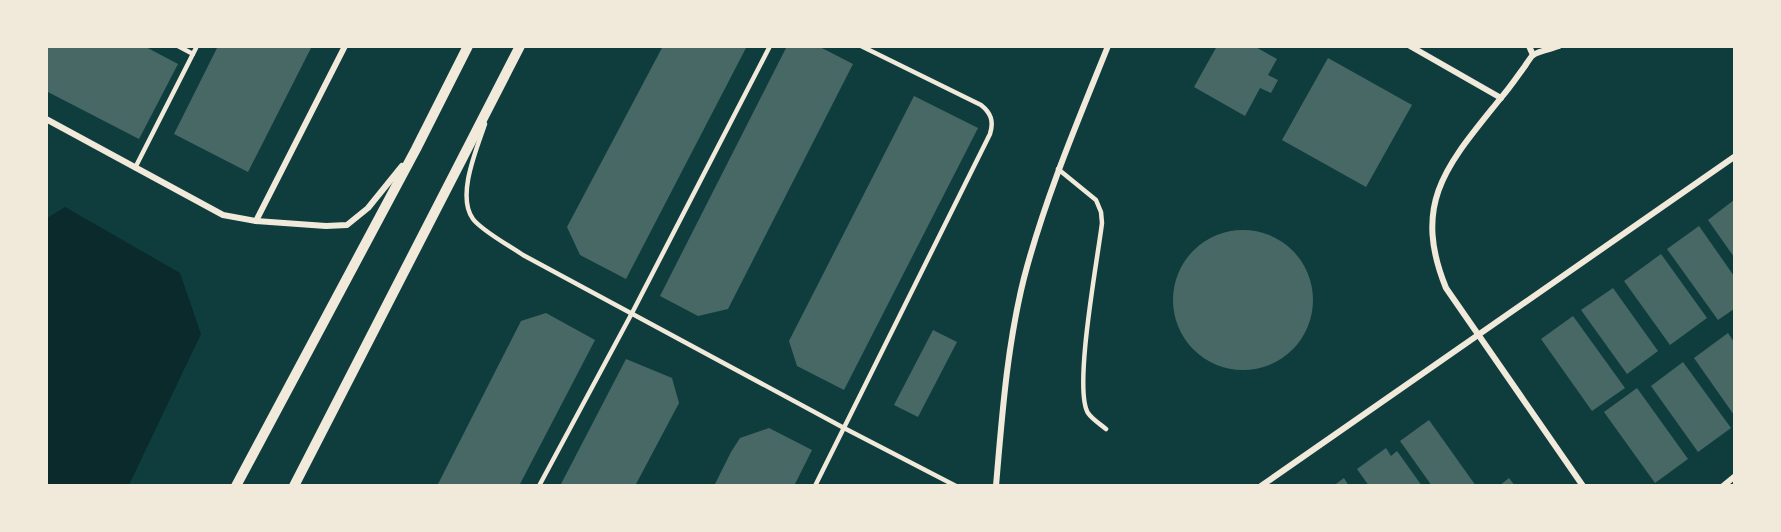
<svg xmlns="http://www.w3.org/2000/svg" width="1781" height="532" font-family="'Varela Round',sans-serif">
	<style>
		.water { fill: #0a2a2b }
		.building { fill: #486865 }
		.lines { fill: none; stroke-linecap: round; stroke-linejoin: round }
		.service { stroke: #f1e9da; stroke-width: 4.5 }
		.minor { stroke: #f1e9da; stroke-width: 6 }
		.tertiary { stroke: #f1e9da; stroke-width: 10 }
	</style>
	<rect width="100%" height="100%" fill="#0f3d3e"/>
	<path class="water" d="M65,207L180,273L201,334L129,485H47V218Z"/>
	<g class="building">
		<path d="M46,46H144L178,64L139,139L46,91Z"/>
		<path d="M218,46H312L248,172L174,134Z"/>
		<path d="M663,46H747L626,279L580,255L567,227Z"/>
		<path d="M787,46H818L853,64L728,309L698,316L660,296Z"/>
		<path d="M1217,46H1254L1277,59L1268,75L1278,80L1271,93L1260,88L1245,116L1194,87Z"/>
		<path d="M1328,58L1412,105L1366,187L1282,140Z"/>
		<path d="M914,96L978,128L844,390L797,366L789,341Z"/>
		<path d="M1734,200V257L1708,220Z"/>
		<path d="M1699,226L1734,276V309L1718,320L1667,249Z"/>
		<circle cx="1243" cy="300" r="70"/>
		<path d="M1661,254L1707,318L1670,345L1624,281Z"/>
		<path d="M1613,288L1658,351L1627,374L1581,310Z"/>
		<path d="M546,313L595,340L519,486H437L521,321Z"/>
		<path d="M1573,316L1625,388L1592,411L1541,339Z"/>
		<path d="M933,330L957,342L918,417L894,405Z"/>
		<path d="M1728,333L1734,342V415L1694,358Z"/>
		<path d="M626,359L672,378L679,403L635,486H560Z"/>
		<path d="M1683,362L1731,428L1698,452L1651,386Z"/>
		<path d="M1637,388L1688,459L1655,483L1604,412Z"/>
		<path d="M1429,420L1476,486H1432L1400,441Z"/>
		<path d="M769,428L812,450L794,486H714L731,452L740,438Z"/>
		<path d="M1386,448L1391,456L1397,451L1422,486H1369L1357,469Z"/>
		<path d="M1344,478L1349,486H1333Z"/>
		<path d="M1509,478L1515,486H1499Z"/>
	</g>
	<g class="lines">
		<g class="service">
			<path d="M178,46L193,54"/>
			<path d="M485,124C477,148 456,196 473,219C482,231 510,246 523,255L844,428L956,486"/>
			<path d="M135,168L197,46"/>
			<path d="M1058,169L1096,200L1101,212L1102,223C1098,257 1073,389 1088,413C1092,419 1100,424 1106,429"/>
			<path d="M539,486L632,313L770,46"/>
			<path d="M815,486L990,134C994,121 991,113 981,105L861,46"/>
		</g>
		<g class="minor">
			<path d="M1410,46L1501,98"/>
			<path d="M1529,46L1533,55"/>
			<path d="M1559,46C1551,49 1539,51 1533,55C1530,58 1527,63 1525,66C1517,77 1509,89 1500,99C1448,164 1411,202 1446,288L1583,486"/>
			<path d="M46,119L223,215L256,221L326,226L347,225L368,208L402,166"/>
			<path d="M256,221L345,46"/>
			<path d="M996,486C1002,416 1007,346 1024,278C1045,198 1077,123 1108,46"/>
			<path d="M1261,486L1734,157"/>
			<path d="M1723,486L1734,477"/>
		</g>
		<g class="tertiary">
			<path d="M236,486L416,149L468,46"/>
			<path d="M294,486L520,46"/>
		</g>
	</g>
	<rect width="1781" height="532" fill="none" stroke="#f1e9da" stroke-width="96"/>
</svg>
